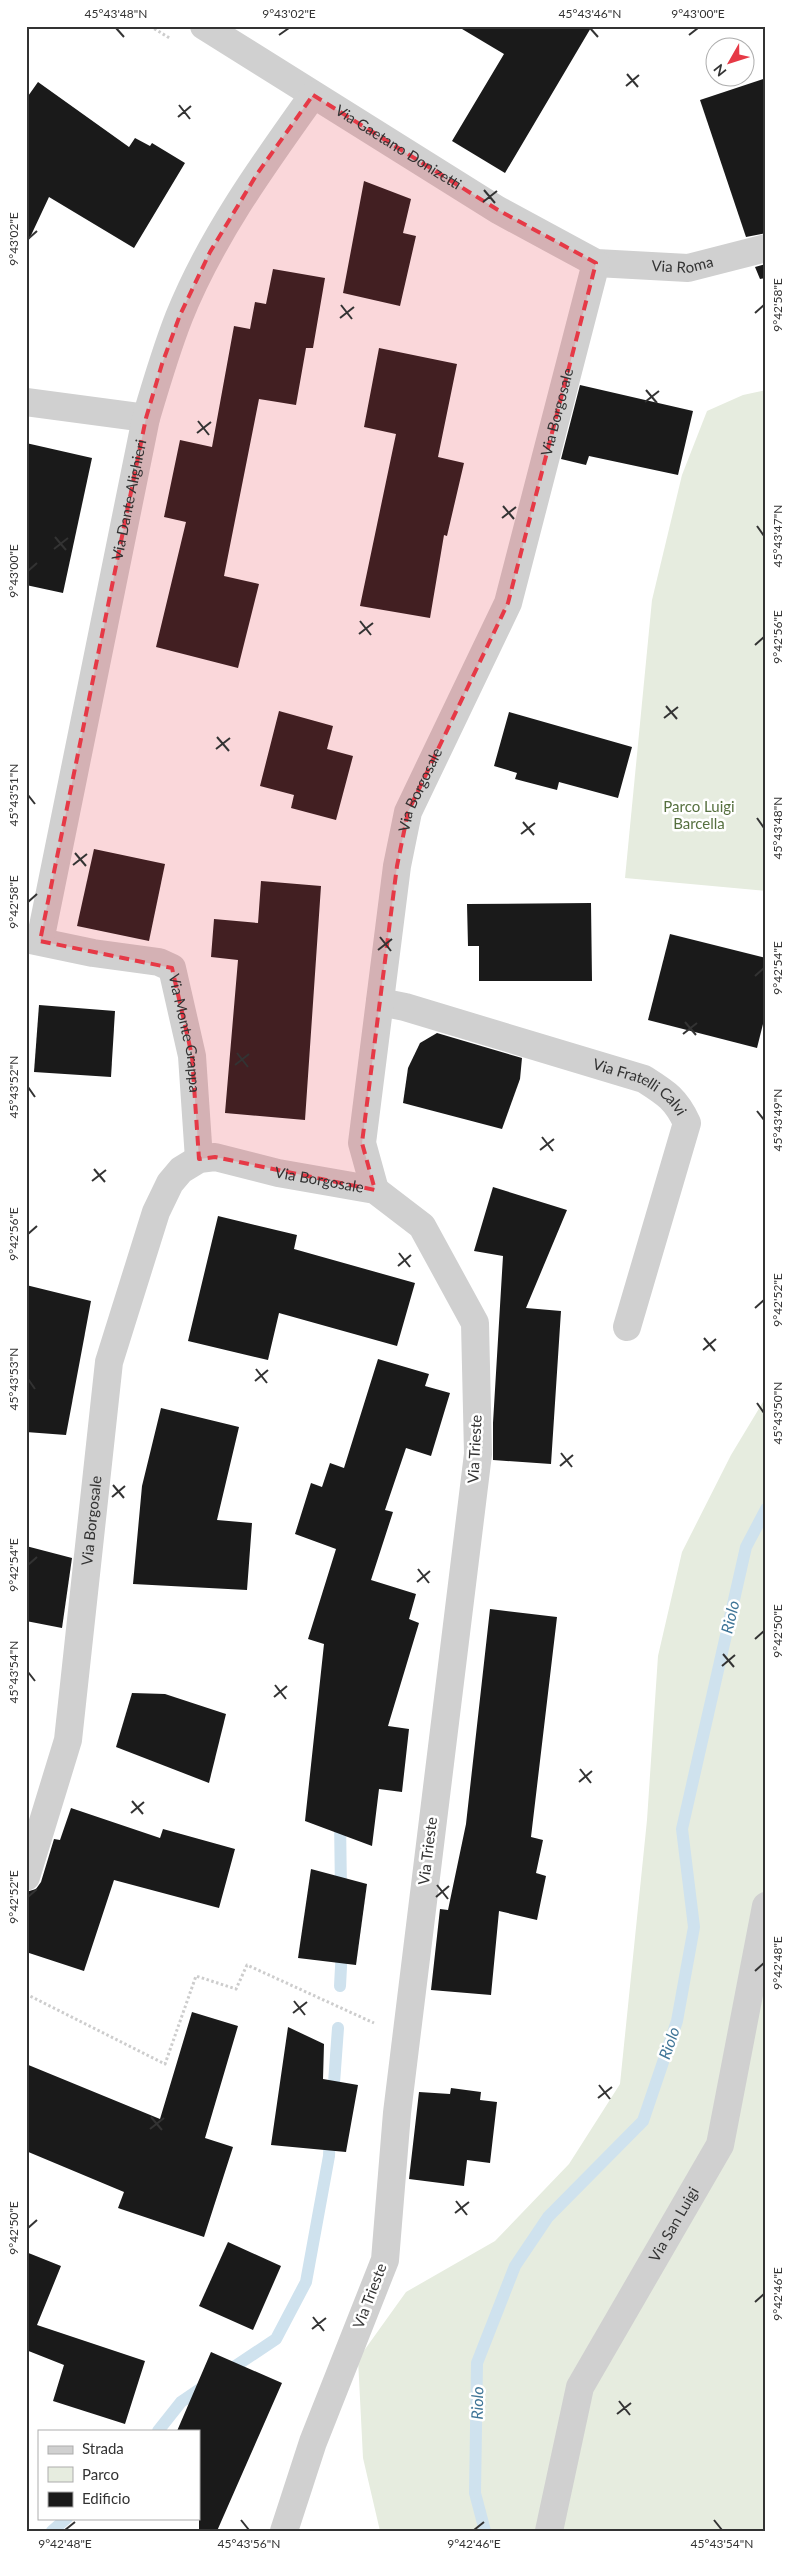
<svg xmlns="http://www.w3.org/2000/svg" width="792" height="2557" font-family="Lato,sans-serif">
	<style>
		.green { fill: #e6ecdf }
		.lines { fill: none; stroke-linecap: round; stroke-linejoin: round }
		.stream { stroke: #cfe2ee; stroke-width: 12 }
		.building { fill: #1a1a1a }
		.path { stroke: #cdcdcd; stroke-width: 3; stroke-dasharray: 2.5 2.5; stroke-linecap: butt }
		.minor { stroke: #d0d0d0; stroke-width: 28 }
		.marked { fill: #e63946; fill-opacity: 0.2; stroke: #e63946; stroke-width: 4; stroke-dasharray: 10 6; stroke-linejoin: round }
		.ticks { fill: none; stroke: #333; stroke-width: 2 }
		.labels { text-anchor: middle; stroke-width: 5; stroke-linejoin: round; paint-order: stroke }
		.street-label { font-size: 15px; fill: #333; stroke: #fff }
		.park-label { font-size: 15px; fill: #56703f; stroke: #fff }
		.water-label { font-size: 16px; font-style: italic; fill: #3f7597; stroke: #fff }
		.neatline { fill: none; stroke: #333; stroke-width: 2 }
		.ticks-label { font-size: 12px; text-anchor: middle; fill: #333 }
	</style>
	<rect width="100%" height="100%" fill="#fff"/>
	<g class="green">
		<path d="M766,390V891L625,878L652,600L682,475L707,411L743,395Z"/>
		<path d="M766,1397V2531H380L363,2458L358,2359L406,2292L495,2241L569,2164L620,2084L647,1820L658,1656L682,1552L731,1455Z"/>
	</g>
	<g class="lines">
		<g class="stream">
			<path d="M340,1818L341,1893"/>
			<path d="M340,1986L342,1948"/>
			<path d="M333,2097L338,2028"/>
			<path d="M225,2373L276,2339L306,2282L329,2156L330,2135"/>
			<path d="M158,2431L181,2402L206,2385"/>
			<path d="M52,2531L67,2518"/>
			<path d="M485,2531L475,2493L477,2363L515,2266L548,2217L643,2121L677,2021L694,1927L682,1829L746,1547L766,1509"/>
		</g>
	</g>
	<g class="building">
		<path d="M457,26H592L505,173L452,141L504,54Z"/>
		<path d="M766,78V233L746,237L700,100Z"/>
		<path d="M38,82L129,147L135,138L150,146L152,143L185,163L134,248L49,197L26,246V99Z"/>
		<path d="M364,181L411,199L403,233L416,236L400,306L343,293Z"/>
		<path d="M766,264V278L760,279L755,267Z"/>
		<path d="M273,269L325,278L313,348H306L296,405L259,399L224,576L259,584L238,668L156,647L186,522L164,517L180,440L212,447L234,326L250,329L255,302L266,304Z"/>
		<path d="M379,348L457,364L438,457L464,463L447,536L444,535L430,618L360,606L396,434L364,427Z"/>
		<path d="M580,385L693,411L678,475L589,456L586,465L561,459Z"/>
		<path d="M26,443L92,458L63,593L26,585Z"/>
		<path d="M279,711L333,726L327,749L353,756L336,820L291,808L294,795L260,786Z"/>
		<path d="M509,712L632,747L618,798L559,782L557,790L515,779L517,773L494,766Z"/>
		<path d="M94,849L165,864L149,941L77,926Z"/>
		<path d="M261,881L321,886L305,1120L225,1113L238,960L211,957L214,919L258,923Z"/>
		<path d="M591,903L592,981H479V946H468L467,904Z"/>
		<path d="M670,934L766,958V1012L757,1048L648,1020Z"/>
		<path d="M39,1005L115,1011L111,1077L34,1072Z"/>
		<path d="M437,1033L522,1058L520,1079L502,1129L403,1103L408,1068L420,1043Z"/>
		<path d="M493,1187L567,1210L526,1308L561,1311L551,1464L493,1460V1423L503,1256L474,1251Z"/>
		<path d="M218,1216L297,1235L294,1249L415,1283L397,1346L279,1313L268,1360L188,1341Z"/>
		<path d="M26,1285L91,1301L66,1435L26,1432Z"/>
		<path d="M378,1359L429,1374L425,1386L450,1393L431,1456L406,1448L385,1510L393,1512L371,1580L416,1594L409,1619L419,1623L388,1726L409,1729L402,1792L379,1789L372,1846L305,1821L324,1644L308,1639L336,1549L295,1534L311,1483L322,1487L330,1463L344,1468Z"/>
		<path d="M161,1408L239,1427L217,1520L252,1523L247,1590L133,1584L142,1486Z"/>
		<path d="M26,1546L72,1558L62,1628L26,1621Z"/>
		<path d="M490,1609L557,1617L531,1837L543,1840L536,1873L546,1876L537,1920L499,1911L491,1995L431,1990L440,1909L448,1910L466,1824Z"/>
		<path d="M132,1693L165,1694L226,1714L209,1783L116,1747Z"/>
		<path d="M71,1808L160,1838L163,1829L235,1849L219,1908L114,1880L84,1971L26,1952V1892L36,1889L41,1882L54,1839L60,1840Z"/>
		<path d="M311,1869L367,1884L356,1965L298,1958Z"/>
		<path d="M192,2012L238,2026L205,2138L233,2147L204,2237L118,2208L124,2192L26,2151V2064L160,2119Z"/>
		<path d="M288,2027L324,2044L323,2079L358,2085L346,2152L271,2145Z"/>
		<path d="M451,2088L481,2092L480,2100L497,2102L490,2163L467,2160L464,2186L409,2179L419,2092L450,2094Z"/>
		<path d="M228,2242L281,2266L253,2330L199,2306Z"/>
		<path d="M26,2252L61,2266L37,2325L145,2361L125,2424L53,2401L64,2365L26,2350Z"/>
		<path d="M211,2352L282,2383L217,2531H199V2431H177Z"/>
	</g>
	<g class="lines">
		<g class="path">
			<path d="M150,26L171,39"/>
			<path d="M26,1994L165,2064L196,1976L236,1989L247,1965L374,2023"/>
		</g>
		<g class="minor">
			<path id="s1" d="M204,26L498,210L596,263L688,268L766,248"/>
			<path d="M26,402L146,418"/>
			<path id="s2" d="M26,939L93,953L159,962L172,968L192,1056L199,1159"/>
			<path id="s3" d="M40,941L146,418C156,384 166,350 179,317C211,237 263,165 313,95"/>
			<path id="s4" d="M380,1002L405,1007L644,1079C666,1093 676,1099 687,1123L627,1327"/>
			<path id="s5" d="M375,1190L362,1143L397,866L408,812L508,603L596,263"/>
			<path id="s6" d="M26,1877L68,1740L109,1362L156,1212L170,1183L181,1170L199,1159L215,1157L278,1173L375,1190L422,1226L475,1323L478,1454L397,2113L385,2260L313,2442L284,2531"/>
			<path id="s7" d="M549,2531L580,2387L720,2145L766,1906"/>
		</g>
	</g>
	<path class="marked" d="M313,95L498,210L596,263L508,603L408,812L397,866L362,1143L375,1190L215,1157L199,1159L192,1056L172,968L40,941L146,418L162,364L180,315L210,252L257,174Z"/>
	<path class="ticks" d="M116,28L124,37M590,28L598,37M279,35L289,28M689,35L698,28M627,74L638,87M626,86L639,75M179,105L190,119M178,117L191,106M484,190L495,203M483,202L497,191M28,239L37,231M341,305L352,319M755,313L764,305M340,318L354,307M646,390L657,403M645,402L659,391M198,421L209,435M197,433L211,422M503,506L514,519M502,518L516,507M757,526L764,536M55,537L66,550M54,549L68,538M28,571L37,563M360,621L371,635M359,634L373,623M755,645L764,637M666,706L677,719M664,718L678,707M217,737L229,751M216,749L230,738M28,795L35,804M757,818L764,828M523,822L534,835M521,834L535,823M75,853L86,866M73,865L87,854M28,902L37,894M380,937L391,951M378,950L392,939M755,976L764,968M685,1022L696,1035M683,1034L697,1023M237,1053L248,1067M235,1065L249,1054M28,1087L35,1097M757,1111L764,1120M542,1137L553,1151M540,1150L554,1139M94,1169L105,1182M92,1181L106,1170M28,1234L37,1226M399,1253L410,1267M398,1266L411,1255M755,1308L764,1300M704,1338L715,1351M703,1350L716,1339M256,1369L267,1383M28,1379L35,1389M255,1381L268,1370M757,1403L764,1413M561,1453L572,1467M560,1466L573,1455M113,1485L124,1498M112,1497L125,1486M28,1565L37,1557M418,1569L429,1583M417,1582L430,1571M755,1639L764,1631M723,1654L734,1667M722,1666L735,1655M28,1672L35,1681M275,1685L286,1699M274,1697L287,1686M580,1769L591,1783M579,1782L592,1771M132,1801L143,1814M131,1813L144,1802M437,1885L448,1899M28,1897L37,1889M436,1897L449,1886M755,1971L764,1963M294,2001L305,2015M293,2013L307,2002M599,2085L610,2099M598,2098L612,2087M151,2117L162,2130M150,2129L164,2118M456,2201L467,2215M455,2213L469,2202M28,2228L37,2220M755,2302L764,2294M313,2317L324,2331M312,2329L326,2318M619,2401L630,2415M617,2414L631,2403M241,2520L249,2530M714,2520L722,2530M65,2530L75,2522M474,2530L484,2522"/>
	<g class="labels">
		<g class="street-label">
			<text dy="5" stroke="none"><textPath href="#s1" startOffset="229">Via Gaetano Donizetti</textPath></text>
			<text dy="5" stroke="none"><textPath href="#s1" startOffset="545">Via Roma</textPath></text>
			<text dy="5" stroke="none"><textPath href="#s5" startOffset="812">Via Borgosale</textPath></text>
			<text dy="5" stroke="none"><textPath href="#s3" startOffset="450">Via Dante Alighieri</textPath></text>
			<text dy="5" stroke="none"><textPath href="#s5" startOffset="408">Via Borgosale</textPath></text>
			<text dy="5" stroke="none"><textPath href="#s2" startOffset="216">Via Monte Grappa</textPath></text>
			<text dy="5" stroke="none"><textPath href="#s4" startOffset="275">Via Fratelli Calvi</textPath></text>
			<text dy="5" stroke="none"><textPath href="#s6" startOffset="874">Via Borgosale</textPath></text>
			<text transform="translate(475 1449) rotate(-87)" y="5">Via Trieste</text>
			<text dy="5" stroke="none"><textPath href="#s6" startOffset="364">Via Borgosale</textPath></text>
			<text transform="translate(428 1851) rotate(-83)" y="5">Via Trieste</text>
			<text dy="5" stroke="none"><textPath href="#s7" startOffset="335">Via San Luigi</textPath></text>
			<text transform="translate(370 2296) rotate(-69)" y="5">Via Trieste</text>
		</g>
		<g class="park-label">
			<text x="699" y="812">Parco Luigi<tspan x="699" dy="17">Barcella</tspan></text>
		</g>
		<g class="water-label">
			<text transform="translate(730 1617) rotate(-77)" y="6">Riolo</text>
			<text transform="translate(669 2043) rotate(-71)" y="6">Riolo</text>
			<text transform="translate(477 2403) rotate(-89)" y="6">Riolo</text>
		</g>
	</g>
	<rect width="792" height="2557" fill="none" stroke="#ffffff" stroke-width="55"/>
	<rect x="38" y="2430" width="162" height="90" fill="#ffffff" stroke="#adadad"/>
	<rect x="48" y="2446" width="25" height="8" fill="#d0d0d0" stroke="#adadad"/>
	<text x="82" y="2454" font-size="15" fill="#333333">Strada</text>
	<rect x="48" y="2467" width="25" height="15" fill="#e6ecdf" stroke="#adadad"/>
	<text x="82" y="2480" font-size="15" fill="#333333">Parco</text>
	<rect x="48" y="2492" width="25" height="15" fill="#1a1a1a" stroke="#adadad"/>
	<text x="82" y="2504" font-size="15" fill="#333333">Edificio</text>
	<g transform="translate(730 62) rotate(231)"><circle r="24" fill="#ffffff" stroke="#adadad"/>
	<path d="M0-4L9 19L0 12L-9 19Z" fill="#e63946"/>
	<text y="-8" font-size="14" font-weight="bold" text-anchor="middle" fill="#333333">N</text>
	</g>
	<rect x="28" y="28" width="736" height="2502" class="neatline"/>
	<g class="ticks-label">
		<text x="116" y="18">45°43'48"N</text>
		<text x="289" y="18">9°43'02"E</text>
		<text x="590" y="18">45°43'46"N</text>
		<text x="698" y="18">9°43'00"E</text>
		<text transform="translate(14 239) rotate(-90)" y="4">9°43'02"E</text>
		<text transform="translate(778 305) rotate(-90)" y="4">9°42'58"E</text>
		<text transform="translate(778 536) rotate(-90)" y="4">45°43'47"N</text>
		<text transform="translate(14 571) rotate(-90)" y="4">9°43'00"E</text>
		<text transform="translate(778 637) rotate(-90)" y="4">9°42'56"E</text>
		<text transform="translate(14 795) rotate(-90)" y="4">45°43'51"N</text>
		<text transform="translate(778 828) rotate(-90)" y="4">45°43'48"N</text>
		<text transform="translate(14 902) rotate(-90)" y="4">9°42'58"E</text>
		<text transform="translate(778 968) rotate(-90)" y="4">9°42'54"E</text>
		<text transform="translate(14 1087) rotate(-90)" y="4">45°43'52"N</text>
		<text transform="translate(778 1120) rotate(-90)" y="4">45°43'49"N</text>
		<text transform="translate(14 1234) rotate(-90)" y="4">9°42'56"E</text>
		<text transform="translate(778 1300) rotate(-90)" y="4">9°42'52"E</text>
		<text transform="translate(14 1379) rotate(-90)" y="4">45°43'53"N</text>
		<text transform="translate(778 1413) rotate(-90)" y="4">45°43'50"N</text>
		<text transform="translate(14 1565) rotate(-90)" y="4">9°42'54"E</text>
		<text transform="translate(778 1631) rotate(-90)" y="4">9°42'50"E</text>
		<text transform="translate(14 1672) rotate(-90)" y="4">45°43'54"N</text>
		<text transform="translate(14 1897) rotate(-90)" y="4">9°42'52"E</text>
		<text transform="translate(778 1963) rotate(-90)" y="4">9°42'48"E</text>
		<text transform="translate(14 2228) rotate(-90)" y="4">9°42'50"E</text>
		<text transform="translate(778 2294) rotate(-90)" y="4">9°42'46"E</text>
		<text x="65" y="2548">9°42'48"E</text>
		<text x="249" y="2548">45°43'56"N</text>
		<text x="474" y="2548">9°42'46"E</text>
		<text x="722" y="2548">45°43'54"N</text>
	</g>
</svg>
